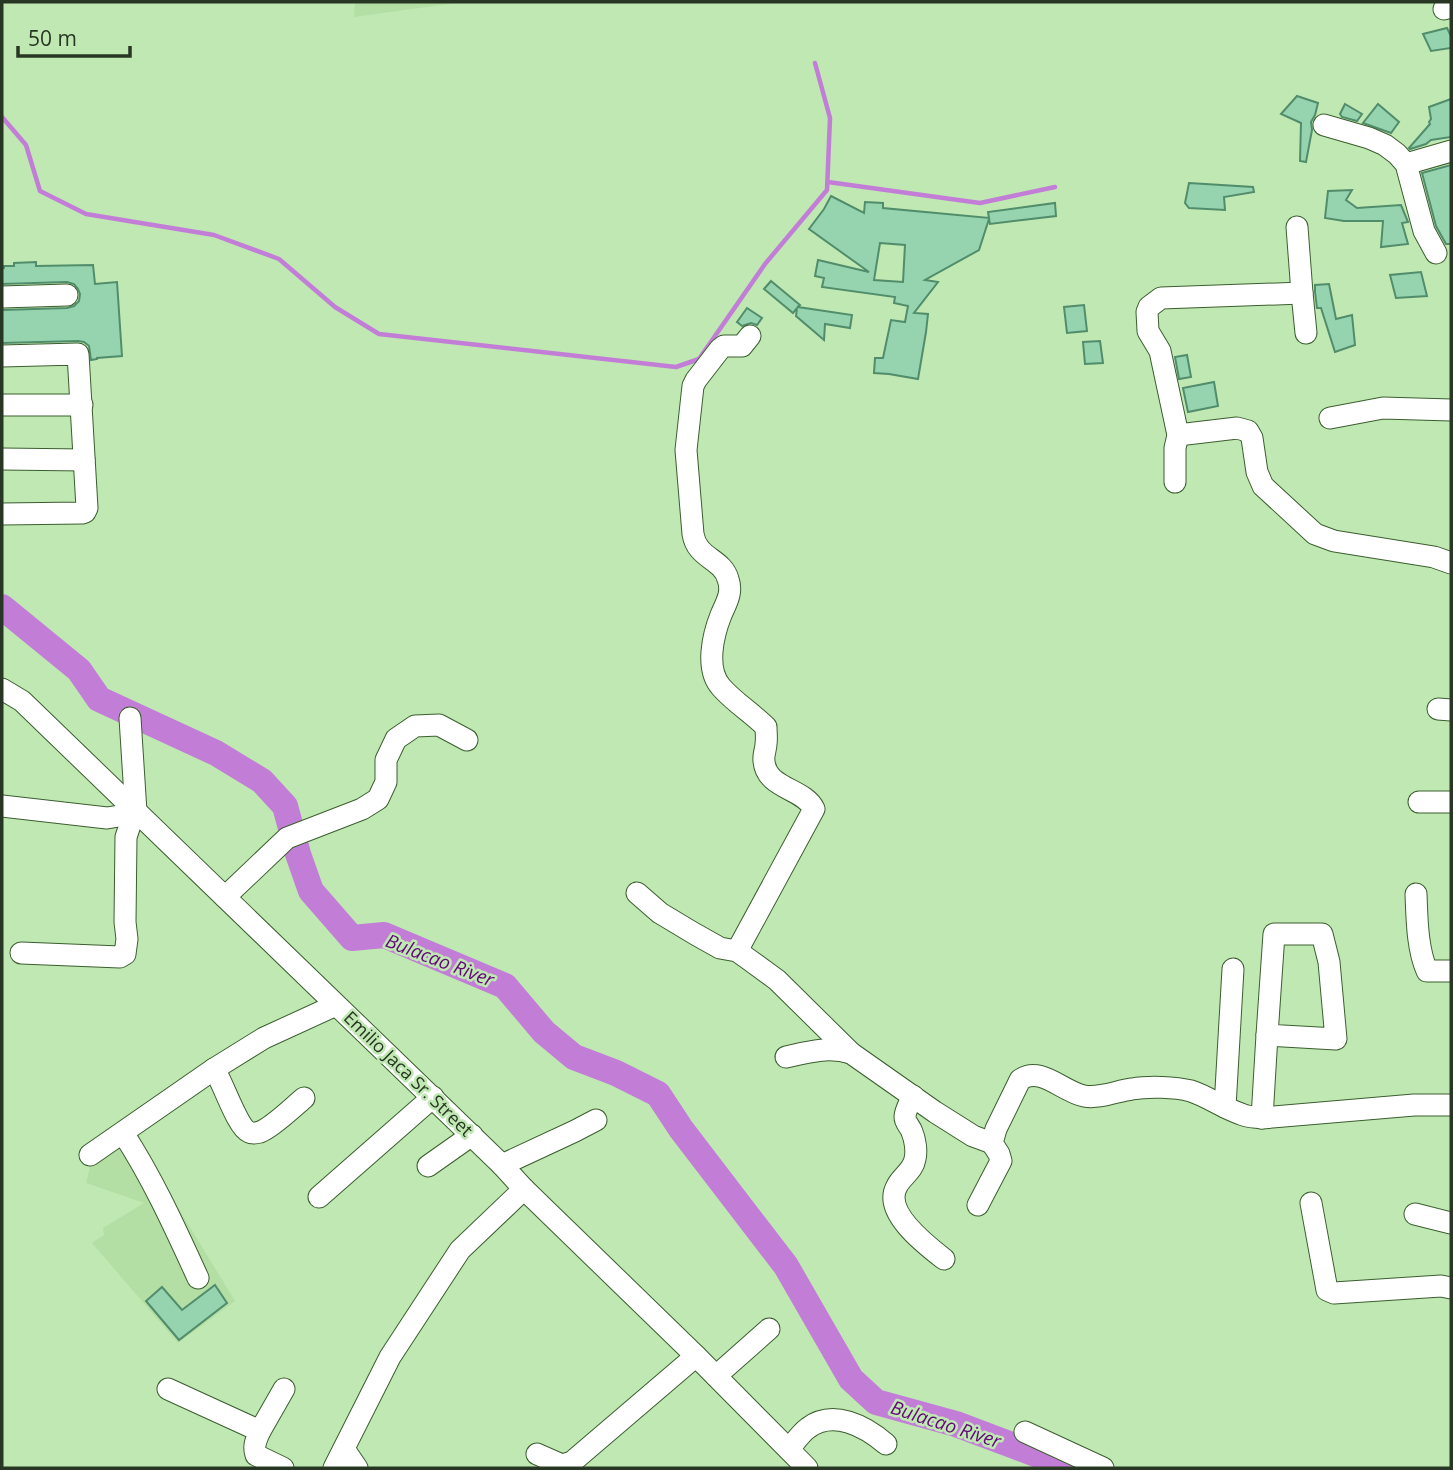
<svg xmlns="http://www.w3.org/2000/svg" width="1453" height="1470" font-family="'Open Sans',sans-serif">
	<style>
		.built { fill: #b3dfa4 }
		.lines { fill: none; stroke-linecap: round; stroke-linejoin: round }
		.stream { stroke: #c27ed7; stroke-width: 4.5 }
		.river { stroke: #c27ed7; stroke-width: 26 }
		.building { fill: #96d4b0; stroke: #518d6b; stroke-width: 2; fill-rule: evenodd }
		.minor-casing { stroke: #3b5e2f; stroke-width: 23 }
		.minor { stroke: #fff; stroke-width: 21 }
		.labels { text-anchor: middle; stroke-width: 5; stroke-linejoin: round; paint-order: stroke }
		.street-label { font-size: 18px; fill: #283723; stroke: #c0e8b3 }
		.water-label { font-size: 19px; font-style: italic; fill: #64077b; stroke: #c0e8b3 }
	</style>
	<rect width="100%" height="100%" fill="#c0e8b3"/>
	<g class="built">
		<path d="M355,2H463L354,17Z"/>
		<path d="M136,1129L166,1188L235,1301L178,1343L92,1243L104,1235L103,1228L144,1203L86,1183L92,1159Z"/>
	</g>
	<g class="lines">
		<g class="stream">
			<path d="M2,117L26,145L40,191L86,214L214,235L279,259L335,307L379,334L676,367L699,359L765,264L827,190L830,118L815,63"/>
			<path d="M828,182L980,203L1055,187"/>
		</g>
		<path class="river" d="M2,607L79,670L99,699L216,753L262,781L285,806L298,854L311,891L352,938L384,935L505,986L544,1032L574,1057L616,1073L658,1094L681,1129L786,1266L851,1379L876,1402L956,1424L1073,1468"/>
	</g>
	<g class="building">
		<path d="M1447,28L1451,36V48L1431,51L1423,34Z"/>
		<path d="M1297,96L1318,103L1315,115L1311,122L1312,130L1306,162L1300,161L1301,123L1281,114Z"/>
		<path d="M1451,99V137L1431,140L1426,144L1410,149L1409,148L1430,124L1429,122L1431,119L1429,107Z"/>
		<path d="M1345,104L1362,114L1357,121L1342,117L1340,114Z"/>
		<path d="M1378,104L1399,122L1391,133L1363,123Z"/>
		<path d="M1451,165V244H1446L1436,226L1422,173Z"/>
		<path d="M1189,183L1253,187L1254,192L1224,197L1225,210L1189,208L1185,203Z"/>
		<path d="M1352,190L1346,200L1357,208L1401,205L1408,222L1402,223L1408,244L1381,247L1383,221H1344L1325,218L1328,191Z"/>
		<path d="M831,196L864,213L865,202L883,203V208L989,218L988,212L1055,203L1056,216L990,224L989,219L979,250L925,280L938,282L914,313L928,314L926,332L918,379L889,374L874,373L875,358H883L891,320L905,322L908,306L894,303L895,297L822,287L824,278L815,276L818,260L869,272L809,229L824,209ZM880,243L905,245L903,282L874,280Z"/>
		<path d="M36,262V266L93,265L95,284L117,282L122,356L97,358V359L91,360L89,346L84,342L78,341L2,343V310L67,308L74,306L79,301L80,294L78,289L74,284L67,282L2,284V269L4,268V266H14V263Z"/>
		<path d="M1421,272L1427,296L1396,298L1390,275Z"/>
		<path d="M771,281L800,305L798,307L852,315L850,328L825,324L824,340L796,316L797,308L793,313L764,289Z"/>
		<path d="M1329,284L1336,319L1352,315L1355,345L1335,352L1321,308H1317L1315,292V285Z"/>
		<path d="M1084,305L1087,331L1067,333L1064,307Z"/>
		<path d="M747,308L762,318L757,325L751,323L742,326L737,322Z"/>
		<path d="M1100,341L1103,363L1085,364L1083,342Z"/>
		<path d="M1187,355L1191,377L1179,379L1175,357Z"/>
		<path d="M1214,382L1218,406L1188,412L1183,388Z"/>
		<path d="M215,1285L227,1303L179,1340L146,1301L162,1287L182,1310Z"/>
	</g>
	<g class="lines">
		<defs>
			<g id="minor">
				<path d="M1444,9L1451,7"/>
				<path d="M1324,125L1369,138L1385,145L1397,154L1406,164L1424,231L1436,253"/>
				<path d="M1406,164L1451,151"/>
				<path d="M1297,227L1302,293L1161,298L1149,307L1147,312L1148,331L1160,351L1178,435L1237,428L1248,431L1252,438L1257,472L1263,486L1315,534L1334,541L1434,557L1451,563"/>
				<path d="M1302,293L1306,333"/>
				<path d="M2,297L67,295"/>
				<path d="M2,356L78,354L87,508L85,512L82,513L2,514"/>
				<path d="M2,405H82"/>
				<path d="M1330,418L1383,408L1451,410"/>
				<path d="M2,459L84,460"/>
				<path d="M1175,482V448L1178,435"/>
				<path d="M2,689L22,701L502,1165L524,1189L696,1356L807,1468"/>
				<path d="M1438,709L1451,710"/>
				<path d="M1419,802H1451"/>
				<path d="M2,806L107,818L119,816L132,808"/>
				<path d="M637,893L660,913L695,934L720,948L737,951L751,961L777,980L851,1053L935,1112L973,1136L992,1143"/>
				<path d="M1416,894C1417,918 1417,948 1427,971H1451"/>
				<path d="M225,897L287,838L362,809L378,799L386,782V760L396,739L415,726L439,725L467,740"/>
				<path d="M1274,934H1322L1329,962L1336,1039L1267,1035Z"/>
				<path d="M737,951L814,809C804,788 766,789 764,761C763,755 766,749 766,744C767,738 766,733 766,727C752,713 734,702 721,687C705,669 713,635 721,615C726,603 733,593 728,579C722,558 697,559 693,534L686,450L693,386L696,380L720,349L724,346H742L750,336"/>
				<path d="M21,953L120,957L125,954L127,939L125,922L126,837L130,825L136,812L130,718"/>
				<path d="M786,1057C808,1052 829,1046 851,1053"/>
				<path d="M214,1069C223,1082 237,1127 249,1132C253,1134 256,1133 260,1132C273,1127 293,1107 304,1098"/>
				<path d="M913,1096C910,1103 905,1110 905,1117C905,1123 910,1126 912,1132C915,1139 917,1151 915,1159C913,1171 902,1176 897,1186C882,1212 926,1245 944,1259"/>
				<path d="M1225,1107L1233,969"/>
				<path d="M1262,1118L1267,1035"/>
				<path d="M123,1133C153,1179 175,1228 198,1278"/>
				<path d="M90,1155L214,1069L264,1038L336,1005"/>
				<path d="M502,1165L575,1131L596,1120"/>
				<path d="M428,1166L472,1135"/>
				<path d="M319,1197L433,1097"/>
				<path d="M1311,1203L1327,1290L1334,1293L1441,1286L1451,1288"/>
				<path d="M978,1205L1001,1161L999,1154L992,1143L996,1129L1020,1080C1040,1065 1063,1092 1084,1096C1099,1099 1117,1091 1132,1089C1149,1086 1175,1087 1191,1091C1209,1097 1223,1108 1241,1114C1247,1117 1255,1117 1262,1118L1414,1105H1451"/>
				<path d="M1415,1214L1451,1223"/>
				<path d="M716,1376L769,1329"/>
				<path d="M168,1389L260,1431C256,1440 253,1446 256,1455L283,1468"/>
				<path d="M260,1431L284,1389"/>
				<path d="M1025,1432L1103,1468"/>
				<path d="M344,1449L357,1468"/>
				<path d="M789,1449C795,1442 801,1433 808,1428C833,1409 865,1426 886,1444"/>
				<path d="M537,1454L562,1465L572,1462L696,1356"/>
				<path d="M334,1468L390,1357L460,1250L524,1189"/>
			</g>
		</defs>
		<use href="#minor" class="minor-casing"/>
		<use href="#minor" class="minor"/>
	</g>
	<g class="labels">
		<g class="street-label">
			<text transform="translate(408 1074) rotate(44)" y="6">Emilio Jaca Sr. Street</text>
		</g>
		<g class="water-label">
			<text transform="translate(440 960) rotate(21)" y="7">Bulacao River</text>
			<text transform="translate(946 1424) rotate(18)" y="7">Bulacao River</text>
		</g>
	</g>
	<rect width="1453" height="1470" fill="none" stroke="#283723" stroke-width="7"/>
	<path d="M18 46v10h112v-10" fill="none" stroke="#283723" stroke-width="3.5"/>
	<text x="28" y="46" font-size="21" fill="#283723" stroke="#c0e8b3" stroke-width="5" paint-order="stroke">50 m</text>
</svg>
